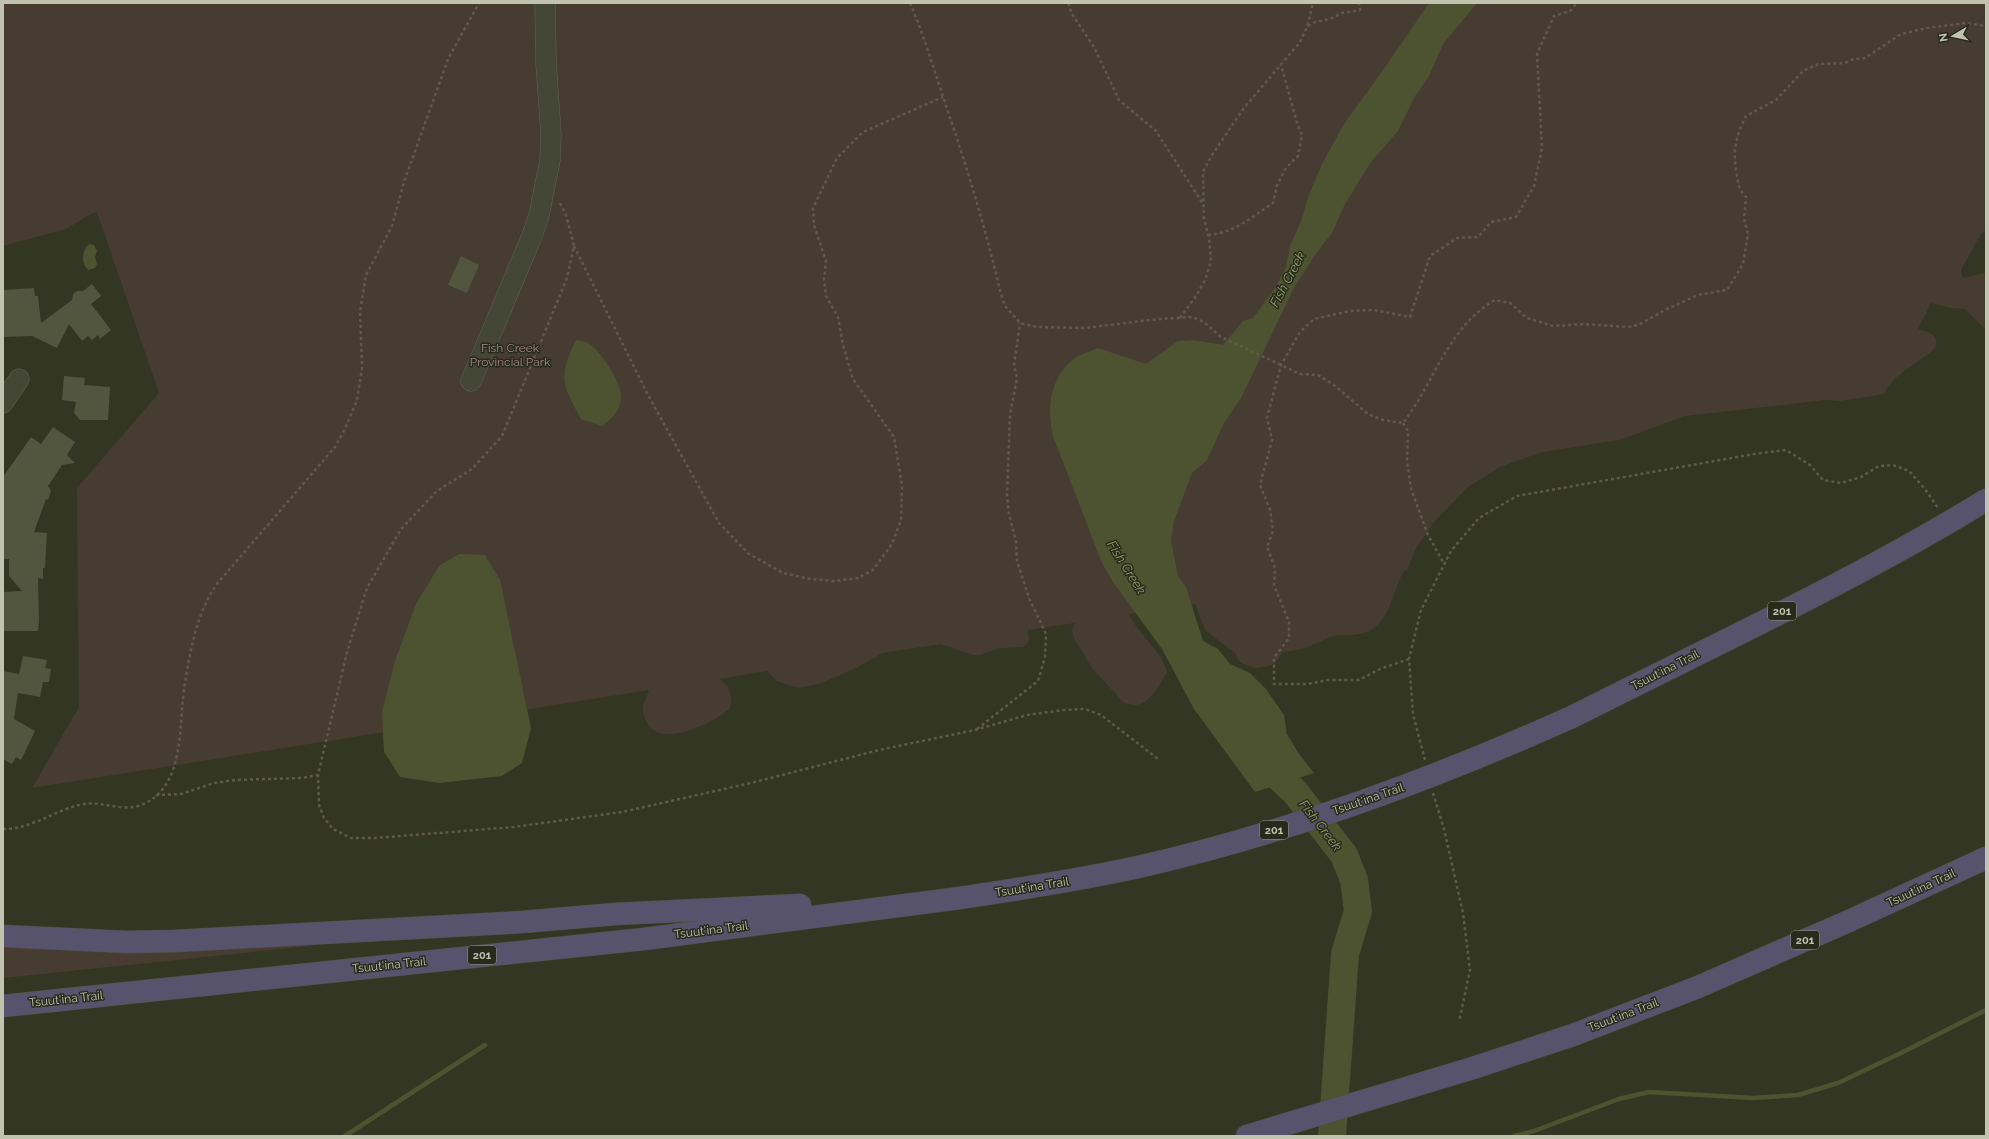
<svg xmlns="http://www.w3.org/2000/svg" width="1989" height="1139" font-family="Raleway,sans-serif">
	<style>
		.green { fill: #473c32 }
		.water { fill: #4d5330 }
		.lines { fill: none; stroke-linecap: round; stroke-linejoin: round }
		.stream { stroke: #4d5330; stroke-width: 4.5 }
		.river { stroke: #4d5330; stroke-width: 28 }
		.building { fill: #52563f }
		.minor-casing { stroke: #616453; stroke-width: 21 }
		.highway-casing { stroke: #4e5140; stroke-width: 23 }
		.path { stroke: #5f5a4d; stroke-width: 2.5; stroke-dasharray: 3 3; stroke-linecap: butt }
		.minor { stroke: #444736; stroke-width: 20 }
		.highway { stroke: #58536c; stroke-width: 22 }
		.highway-bridge-casing { stroke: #4e5140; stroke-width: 23; stroke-linecap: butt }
		.highway-bridge { stroke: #58536c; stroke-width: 22 }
		.labels { text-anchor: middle; stroke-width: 3; stroke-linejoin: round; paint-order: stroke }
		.shield { fill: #282b1b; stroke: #929583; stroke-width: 1 }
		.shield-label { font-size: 11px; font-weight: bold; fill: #bfc3b0 }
		.park-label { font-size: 12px; fill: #a7888d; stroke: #282b1b }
		.street-label { font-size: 12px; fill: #bfc3b0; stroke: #282b1b }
		.water-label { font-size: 13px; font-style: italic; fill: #979f6c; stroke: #282b1b }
	</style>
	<rect width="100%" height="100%" fill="#333622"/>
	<g class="green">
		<path d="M3,3H1986V230L1981,234L1961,270L1963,278L1986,273V330L1965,309L1951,308L1931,303L1918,329C1929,332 1940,335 1935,348C1918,364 1895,372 1884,394L1840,401L1826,400L1685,416L1619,440L1542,452L1500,467L1468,487L1434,522L1415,550L1407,570L1404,571C1392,591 1390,626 1364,633C1353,636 1343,634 1333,636C1328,637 1324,640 1319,642C1307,648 1296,651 1283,652L1275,663L1269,666L1256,668L1243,664L1238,660L1235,653L1206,631L1195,604L1129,614C1139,635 1160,649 1167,671C1161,684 1151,701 1137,706L1124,703L1092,668L1074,638L1072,631L1075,623L1028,630L1029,641L1023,647L1000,648L980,655H973L941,644L883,653L858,667L831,679L819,684L798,688L777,681L767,671L719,679C730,686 733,695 730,708C714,723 662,749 647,723C645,719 642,713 643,708C643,702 648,696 649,690L32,788L79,707L77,488L159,393L97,212L91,214L66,229L3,246Z"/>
		<path d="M310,943V946L3,978V945Z"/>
	</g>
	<g class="water">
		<path d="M1429,3H1477L1443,44L1428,78L1415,96L1398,131L1371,162L1345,204L1332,233L1317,252L1295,286L1241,398L1224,423L1207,460L1192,473L1174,521L1171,541L1178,576L1186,587L1203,641L1218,649L1230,664L1250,673L1266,689L1284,715L1287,734L1299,754L1314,773L1255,792L1194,709L1162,649L1113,582L1102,563L1053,436C1047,409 1049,382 1070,362C1077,355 1090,352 1098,348L1146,364L1178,341L1194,340L1223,345L1243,321L1253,318L1277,285L1286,267L1290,246L1301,221L1309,195L1322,164L1344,124L1386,66Z"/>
		<path d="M89,244L94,245L97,251L95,257L97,264L95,268L89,270C80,264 82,250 89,244Z"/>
		<path d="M576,340C580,341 585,341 588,343C600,350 623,384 621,399C620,411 611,419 602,426L581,419C562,384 558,377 576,340Z"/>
		<path d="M459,554L485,555L500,580L531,728L522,763L502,776L439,783L400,777L384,752L382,712L395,661L416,604L439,566Z"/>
	</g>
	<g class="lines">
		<g class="stream">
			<path d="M345,1136L485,1045"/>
			<path d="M1514,1136L1534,1131L1619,1099L1649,1092L1753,1098L1798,1095L1838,1083L1903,1052L1986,1010"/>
		</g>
		<path class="river" d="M1257,757L1295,792L1344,855L1354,880L1358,911L1345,954L1332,1136"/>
	</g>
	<g class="building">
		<path d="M461,256L479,265L467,293L448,285Z"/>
		<path d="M92,284L101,296L91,304L111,330L100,339L98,335L92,340L88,336L82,341L69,324L57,348L32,336L3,337V290L34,288L35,296H38L41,323L72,300L73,294L77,291H83Z"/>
		<path d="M64,376L85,378L84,385L110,387L108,420H80L74,413L76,402L62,400Z"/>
		<path d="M53,427L75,442L67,455L75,463L62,465L48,486L51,491L48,500L46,499L34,532L47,533L45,568H43V579L38,578L39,620L38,631H3V592L22,591L9,576V559H3V477L31,437L41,444Z"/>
		<path d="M23,656L47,660L45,668L51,669L49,682H43L40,697L18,693L14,719L35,731L21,760L16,757L12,764L3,759V671L19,674Z"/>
	</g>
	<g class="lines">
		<defs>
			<g id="minor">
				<path d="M471,381L532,236L539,215L550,160L551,134L546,63L545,3"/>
				<path d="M3,403L19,379"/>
			</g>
			<g id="highway">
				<path d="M1574,716C1712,646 1854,581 1986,500"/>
				<path d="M3,936L127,942L175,941L522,922L615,914L800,905"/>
				<path d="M3,1006L644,939L960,898"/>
				<path d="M1247,1136L1473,1068L1573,1035L1698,987L1849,921L1986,858"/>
			</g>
		</defs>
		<use href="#minor" class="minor-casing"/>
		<use href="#highway" class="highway-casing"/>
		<g class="path">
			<path d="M910,3C925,38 935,73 947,109C968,170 986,231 1001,294L1005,306L1020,323L1037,327L1085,328L1149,320L1189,317L1198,319L1205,323L1221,337L1275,362L1300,374L1318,375L1334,385L1368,414L1383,420L1403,423C1434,383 1448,327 1495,300L1510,303L1527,318L1553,326L1583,324L1628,327L1638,325L1667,309L1698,295L1727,290L1743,264L1748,234L1744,219L1746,197C1738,189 1738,181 1736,171C1733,147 1736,137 1746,116L1776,100L1803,71L1818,64L1845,63L1854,59L1865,58L1901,34L1927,28L1966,23L1986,26"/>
			<path d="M1068,3L1072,14L1094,47L1119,100L1156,131L1203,204"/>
			<path d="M1308,26L1315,22L1330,19L1342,13L1360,10L1359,3"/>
			<path d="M560,203L566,215L574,246L567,278L502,436L472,469L437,491L401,529L367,588L347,652L318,775L319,805L324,818L333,829L351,838H375L514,827L622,812L755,782L879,750L975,730L1027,715L1064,710L1085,709L1101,715L1158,759"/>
			<path d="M1208,235C1234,233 1252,217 1273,203L1277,185L1286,168L1298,156L1302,135L1297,123L1281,65"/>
			<path d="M574,246L648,395L719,523L749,554L783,573L810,579L836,581L858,578L873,570L892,544L901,520L902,485L894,437L853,379L843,345L838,317L826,296L824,279L826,261L814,225L813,208L837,158L863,132L943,97"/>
			<path d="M1180,318L1196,296L1205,280L1211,261L1209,238L1204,219L1203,172L1212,155L1244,108L1300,42L1307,27L1313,3"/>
			<path d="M1403,423L1408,431L1407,461L1411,489L1428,535L1444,564"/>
			<path d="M1409,659L1380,669L1359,680H1328L1308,684H1274V658L1289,638V622L1274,585L1275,568L1267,547L1273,531L1270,510L1260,485L1272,440L1267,418L1281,365L1300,332L1314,319L1350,311L1374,310L1410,317L1430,256L1457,238L1478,237L1491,222L1516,217L1534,186L1542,148L1537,54L1554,16L1570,11L1577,3"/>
			<path d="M977,729L1038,681L1045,657L1046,634L1029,598L1017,561L1016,541L1009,514L1007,496L1010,415L1017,378L1014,365L1020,323"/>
			<path d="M1425,760L1413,714L1409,659L1421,610L1451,551L1479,518L1517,496L1754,454L1786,450L1810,465L1823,480L1841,483L1861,477L1879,466L1893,465L1909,471L1925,489L1938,508"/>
			<path d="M1433,793L1444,829L1463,913L1470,970L1459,1022"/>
			<path d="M156,795L181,794L214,783L235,780L302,778L318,775"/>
			<path d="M3,829C33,829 56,809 84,804C102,801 120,811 138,806C187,791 178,722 185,683C191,647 196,616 216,585L335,447L345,429L357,400L362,368L360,312L366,275L392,226L404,182L448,59L479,3"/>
		</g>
		<use href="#minor" class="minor"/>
		<use href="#highway" class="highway"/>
		<defs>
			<path id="highway-bridge" d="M960,898C1020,889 1079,880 1138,867C1288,833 1434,779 1574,716"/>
		</defs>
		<use href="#highway-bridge" class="highway-bridge-casing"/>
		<use href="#highway-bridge" class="highway-bridge"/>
	</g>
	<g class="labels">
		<g class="shield">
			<rect x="1768" y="602" width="28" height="18" rx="3"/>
			<rect x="1260" y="821" width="28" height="18" rx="3"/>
			<rect x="1791" y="931" width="28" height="18" rx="3"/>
			<rect x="468" y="946" width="28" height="18" rx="3"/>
		</g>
		<g class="shield-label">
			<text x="1782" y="615">201</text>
			<text x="1274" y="834">201</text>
			<text x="1805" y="944">201</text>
			<text x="482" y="959">201</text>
		</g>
		<g class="park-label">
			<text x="510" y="352">Fish Creek<tspan x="510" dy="14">Provincial Park</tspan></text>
		</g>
		<g class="street-label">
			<text transform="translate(1665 670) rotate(-27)" y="4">Tsuut'ina Trail</text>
			<text transform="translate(1368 799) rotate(-19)" y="4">Tsuut'ina Trail</text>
			<text transform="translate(1032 887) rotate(-9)" y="4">Tsuut'ina Trail</text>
			<text transform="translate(1921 888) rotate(-25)" y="4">Tsuut'ina Trail</text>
			<text transform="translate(711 930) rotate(-7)" y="4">Tsuut'ina Trail</text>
			<text transform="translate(389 965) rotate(-6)" y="4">Tsuut'ina Trail</text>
			<text transform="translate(66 999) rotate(-6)" y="4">Tsuut'ina Trail</text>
			<text transform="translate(1623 1015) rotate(-21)" y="4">Tsuut'ina Trail</text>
		</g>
		<g class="water-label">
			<text transform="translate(1287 279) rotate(-62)" y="5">Fish Creek</text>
			<text transform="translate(1127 567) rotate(58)" y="5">Fish Creek</text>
			<text transform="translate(1321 825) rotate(52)" y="5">Fish Creek</text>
		</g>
	</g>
	<rect width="1989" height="1139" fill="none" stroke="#bfc3b0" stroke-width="8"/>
	<g transform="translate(1953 36) rotate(261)" stroke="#282b1b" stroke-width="3" paint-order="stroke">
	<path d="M0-3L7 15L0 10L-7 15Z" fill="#bfc3b0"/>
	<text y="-6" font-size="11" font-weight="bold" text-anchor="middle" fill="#bfc3b0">N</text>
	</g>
</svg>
